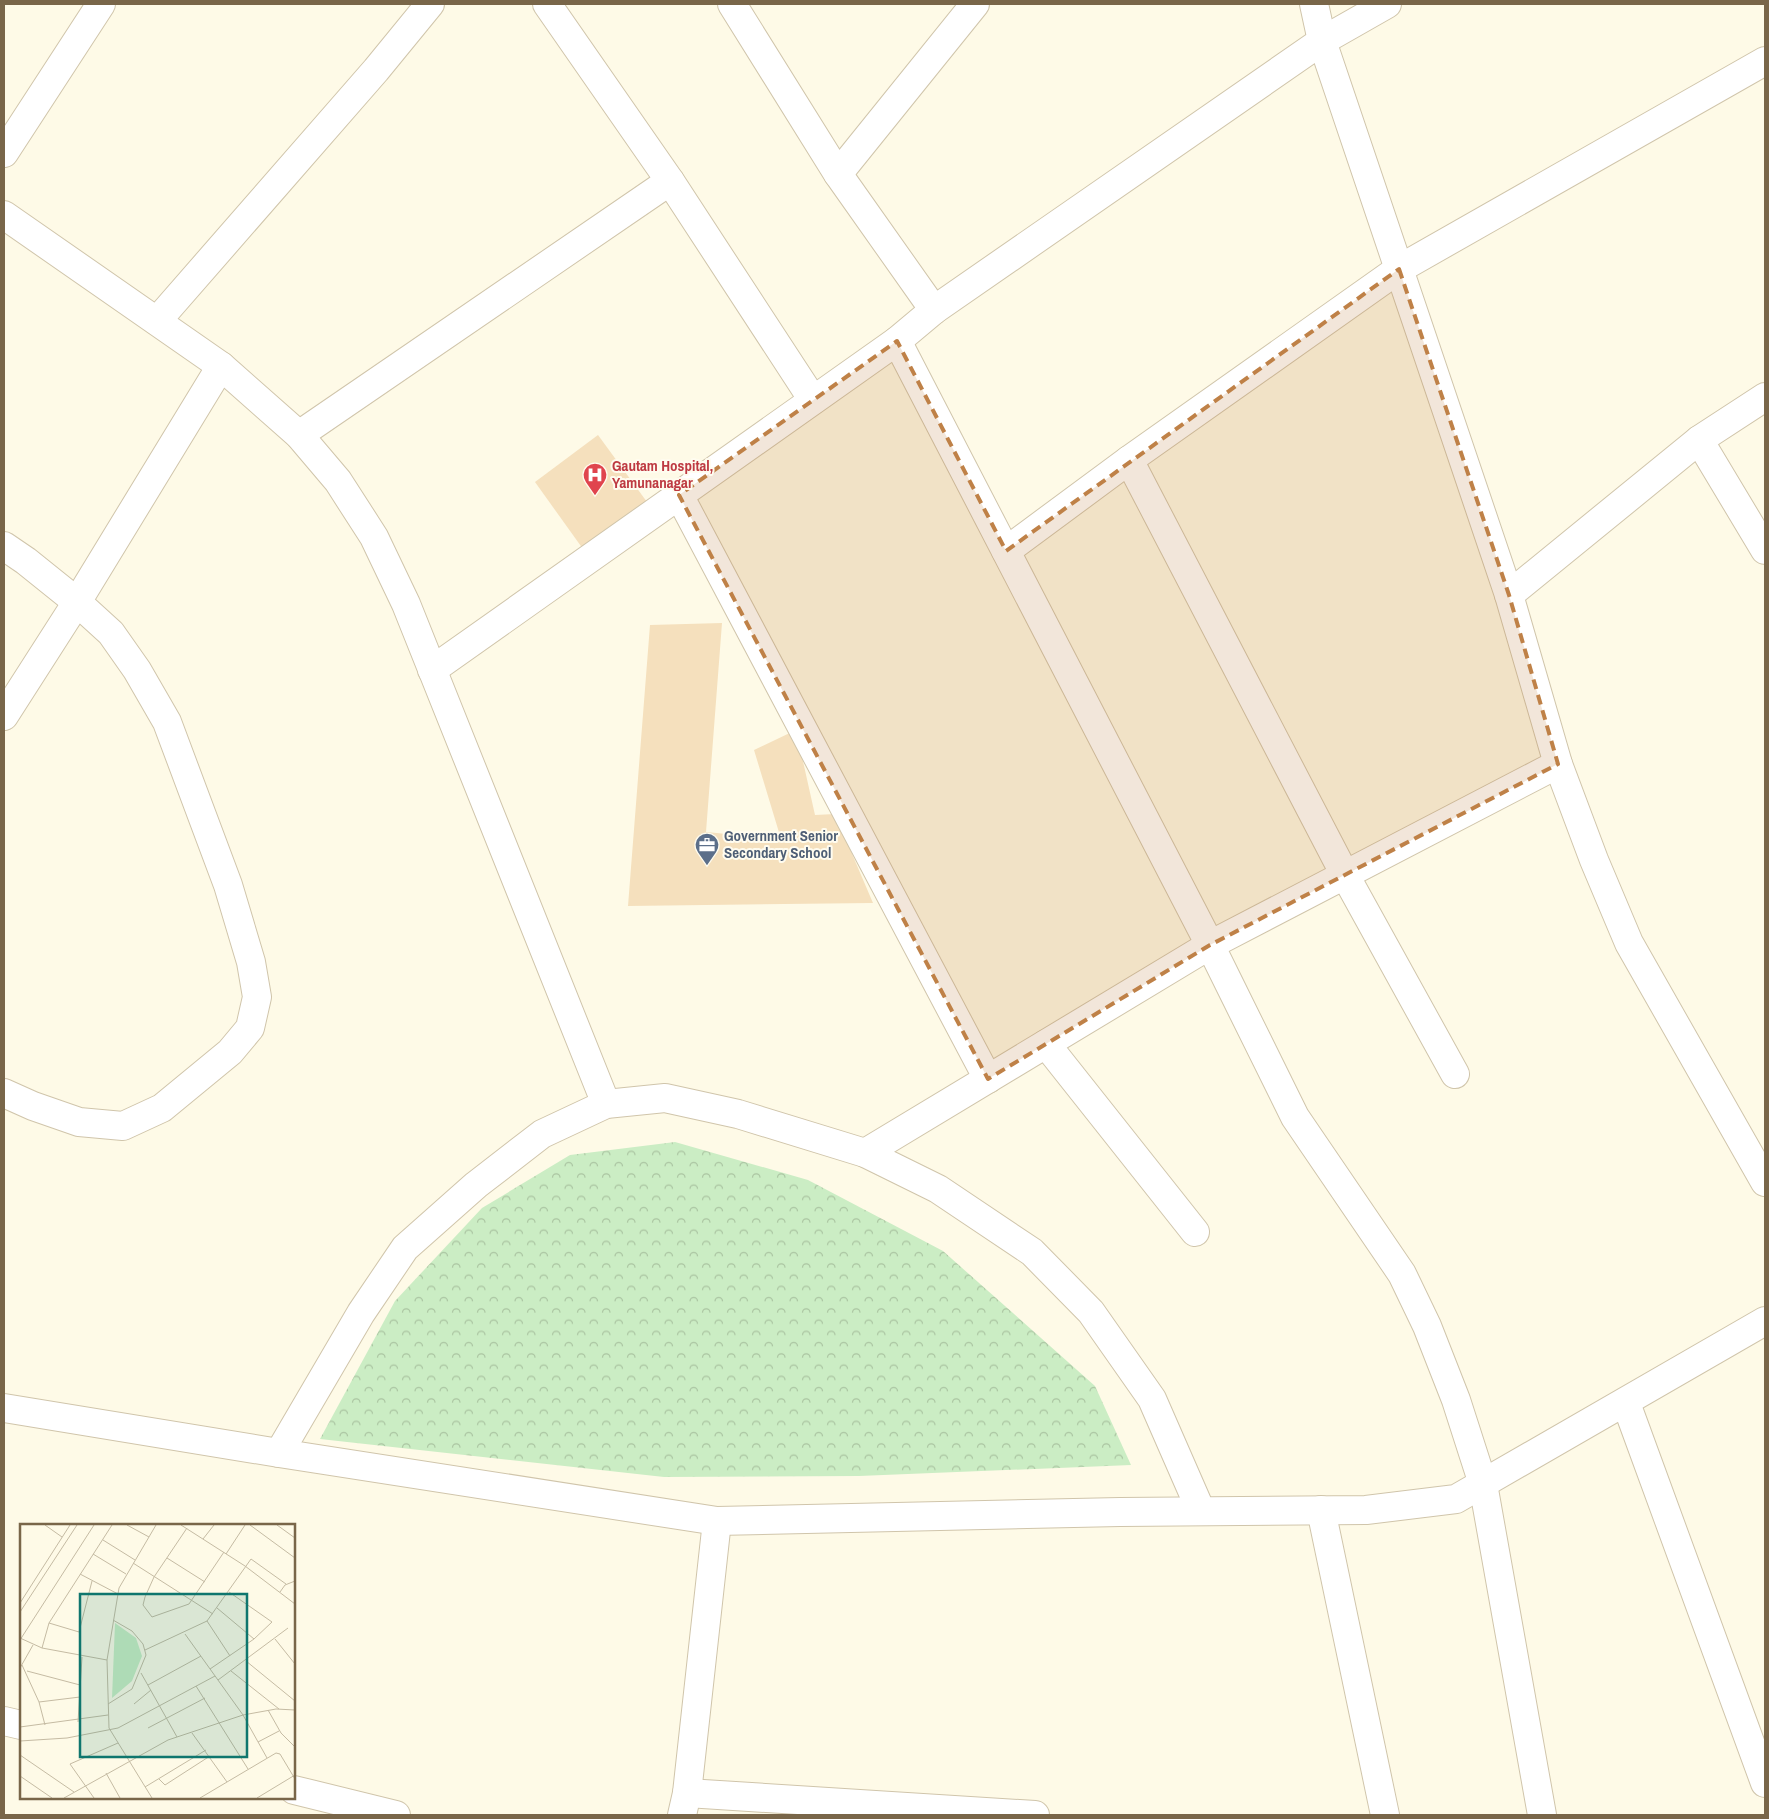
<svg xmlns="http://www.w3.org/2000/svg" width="1769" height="1819" font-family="'Archivo Narrow',sans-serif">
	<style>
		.park { fill: url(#park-crowns) }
		.building { fill: #f5e0bd }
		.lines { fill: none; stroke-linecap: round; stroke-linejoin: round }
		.street-casing { stroke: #d0c5ab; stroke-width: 30 }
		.street { stroke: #fff; stroke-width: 28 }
		.marked { fill: #bf8147; fill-opacity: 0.2; stroke: #bf8147; stroke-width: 4; stroke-dasharray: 10 6; stroke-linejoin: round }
		.labels { text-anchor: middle; stroke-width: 4; stroke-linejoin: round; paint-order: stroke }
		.health-label { font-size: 15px; font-weight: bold; fill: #be3a42; stroke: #fffcef; text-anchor: start }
		.service-label { font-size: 15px; font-weight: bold; fill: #4e5e75; stroke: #fffcef; text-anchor: start }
		.inset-road { fill: none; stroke: #c5bba3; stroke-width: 1 }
		.view { fill: #0f766e; fill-opacity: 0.15; stroke: #0f766e; stroke-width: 2.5 }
		.inset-edge { fill: none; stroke: #796649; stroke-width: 2.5 }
	</style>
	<defs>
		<pattern id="park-crowns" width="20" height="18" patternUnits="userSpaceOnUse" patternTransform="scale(1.25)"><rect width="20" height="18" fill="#cbedc4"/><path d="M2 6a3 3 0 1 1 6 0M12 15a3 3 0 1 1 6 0" fill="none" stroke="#aac4a1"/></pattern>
	</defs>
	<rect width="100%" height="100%" fill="#fefae7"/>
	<path class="park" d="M675,1142L808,1180L943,1251L1095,1386L1131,1465L859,1476L664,1477L320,1439L395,1301L482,1208L570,1155Z"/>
	<g class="building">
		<path d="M598,435L647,502L583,549L535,482Z"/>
		<path d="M722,623L706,832L781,839L754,750L796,730L815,815L835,814L873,903L628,906L650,625Z"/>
	</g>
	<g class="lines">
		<defs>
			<g id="street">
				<path d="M547,4L670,181L813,400"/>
				<path d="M732,4L838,174L934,310"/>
				<path d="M1314,4L1322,41L1509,595L1558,764L1594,860L1629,943L1765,1182"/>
				<path d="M4,153L101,4"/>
				<path d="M838,174L975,4"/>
				<path d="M4,215L221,366L299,435L338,481L374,537L406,604L606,1104"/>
				<path d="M157,321L376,70L430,4"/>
				<path d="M897,341L1210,945L1295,1117L1402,1274L1427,1326L1456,1400L1483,1484L1542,1815"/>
				<path d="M299,435L670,181"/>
				<path d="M1699,440L1765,550"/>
				<path d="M1129,460L1345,875L1455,1074"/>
				<path d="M679,495L988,1079"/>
				<path d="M4,546L26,561L77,602L111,633L137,670L167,722L228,885L251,962L257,997L250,1028L230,1052L162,1108L123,1126L79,1122L33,1106L4,1093"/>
				<path d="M1006,551L1129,460L1399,269L1765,61"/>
				<path d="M1509,595L1699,440L1765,397"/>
				<path d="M432,670L897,341L934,310L1322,41L1387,4"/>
				<path d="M4,716L77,602L221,366"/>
				<path d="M1046,1044L1195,1232"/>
				<path d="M865,1153L1210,945L1558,764"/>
				<path d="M1626,1403L1765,1783"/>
				<path d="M4,1408L279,1453L717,1521L1120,1512L1366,1510L1456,1499L1765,1321"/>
				<path d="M279,1453L361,1313L405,1248L476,1185L542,1134L606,1104L665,1098L738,1114L865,1153L938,1189L1032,1252L1091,1312L1152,1399L1201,1511"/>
				<path d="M1321,1510L1385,1815"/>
				<path d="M4,1721L21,1725"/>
				<path d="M294,1790L396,1815"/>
				<path d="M687,1793L1035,1815"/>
				<path d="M682,1815L687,1793L717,1521"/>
			</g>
		</defs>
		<use href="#street" class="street-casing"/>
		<use href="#street" class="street"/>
	</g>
	<path class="marked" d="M1399,269L1509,595L1558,764L1210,945L988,1079L679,495L897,341L1006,551Z"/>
	<defs>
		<symbol id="hospital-pin" viewBox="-11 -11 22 30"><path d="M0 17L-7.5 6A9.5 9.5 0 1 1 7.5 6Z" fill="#e0444e" stroke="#fffcef"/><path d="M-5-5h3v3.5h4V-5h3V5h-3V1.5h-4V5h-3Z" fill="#fff"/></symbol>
		<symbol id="office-pin" viewBox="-11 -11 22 30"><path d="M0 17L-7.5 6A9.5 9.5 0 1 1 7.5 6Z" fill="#5c6f8a" stroke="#fffcef"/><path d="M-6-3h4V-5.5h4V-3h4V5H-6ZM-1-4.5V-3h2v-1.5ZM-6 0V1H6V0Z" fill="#fff"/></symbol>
	</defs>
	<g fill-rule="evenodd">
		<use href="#hospital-pin" x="581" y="461" width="28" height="38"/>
		<use href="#office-pin" x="693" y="831" width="28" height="38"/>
	</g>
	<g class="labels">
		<g class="health-label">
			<text x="612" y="471">Gautam Hospital,<tspan x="612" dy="17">Yamunanagar</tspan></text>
		</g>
		<g class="service-label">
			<text x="724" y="841">Government Senior<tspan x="724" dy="17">Secondary School</tspan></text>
		</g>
	</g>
	<g transform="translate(20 1524)">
		<rect width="275" height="275" fill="#fefae7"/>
		<path d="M95,99L116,114L122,132L112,157L92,174Z" fill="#cbedc4"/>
		<path class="inset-road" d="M25,1L42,13M107,1L129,13M161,1L225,42L275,80M230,1L275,34M257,1L275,14M167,4L134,53L125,73L123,81L132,93L169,80L204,28M183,15L194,1M83,16L115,36M73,30L106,50M206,30L225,1M147,34L185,58M113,39L193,90M60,50L98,70M260,68L265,61L275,57M0,79L50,1M197,84L234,115M0,88L57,1M187,97L210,132M29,99L59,108L72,57M165,110L223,191L247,234M0,114L22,124L87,136M255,115L275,140M0,116L74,1M22,124L29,99L92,1M125,126L187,97L231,35L266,60M226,137L275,177M2,141L19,178L25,201M0,144L13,121M190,145L234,115L252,98L209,68M7,147L60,161M211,147L259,185M121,149L157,213M198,156L268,104M128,161L181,132M176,162L228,245M19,178L60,173M88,180L112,165L126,131L123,120L112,107L93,96M114,180L131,166M248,186L261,209L275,223M58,198L62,133M0,203L88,191M128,204L185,174M172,209L207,258M0,217L47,214L98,204L195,152M238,218L259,207M0,231L54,268M86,249L100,274M0,252L32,274M139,255L145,261L190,232M125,263L186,226M44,274L148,216L223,191L256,185L275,186M74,274L50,240L98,219M132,274L89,204L87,136L99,64L136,1M180,274L256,229L260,230L275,255M237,274L275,251"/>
		<path class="view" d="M60,70H227V233H60Z"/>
		<rect width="275" height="275" class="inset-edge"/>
	</g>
	<rect width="1769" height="1819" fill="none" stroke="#796649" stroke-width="10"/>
</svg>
